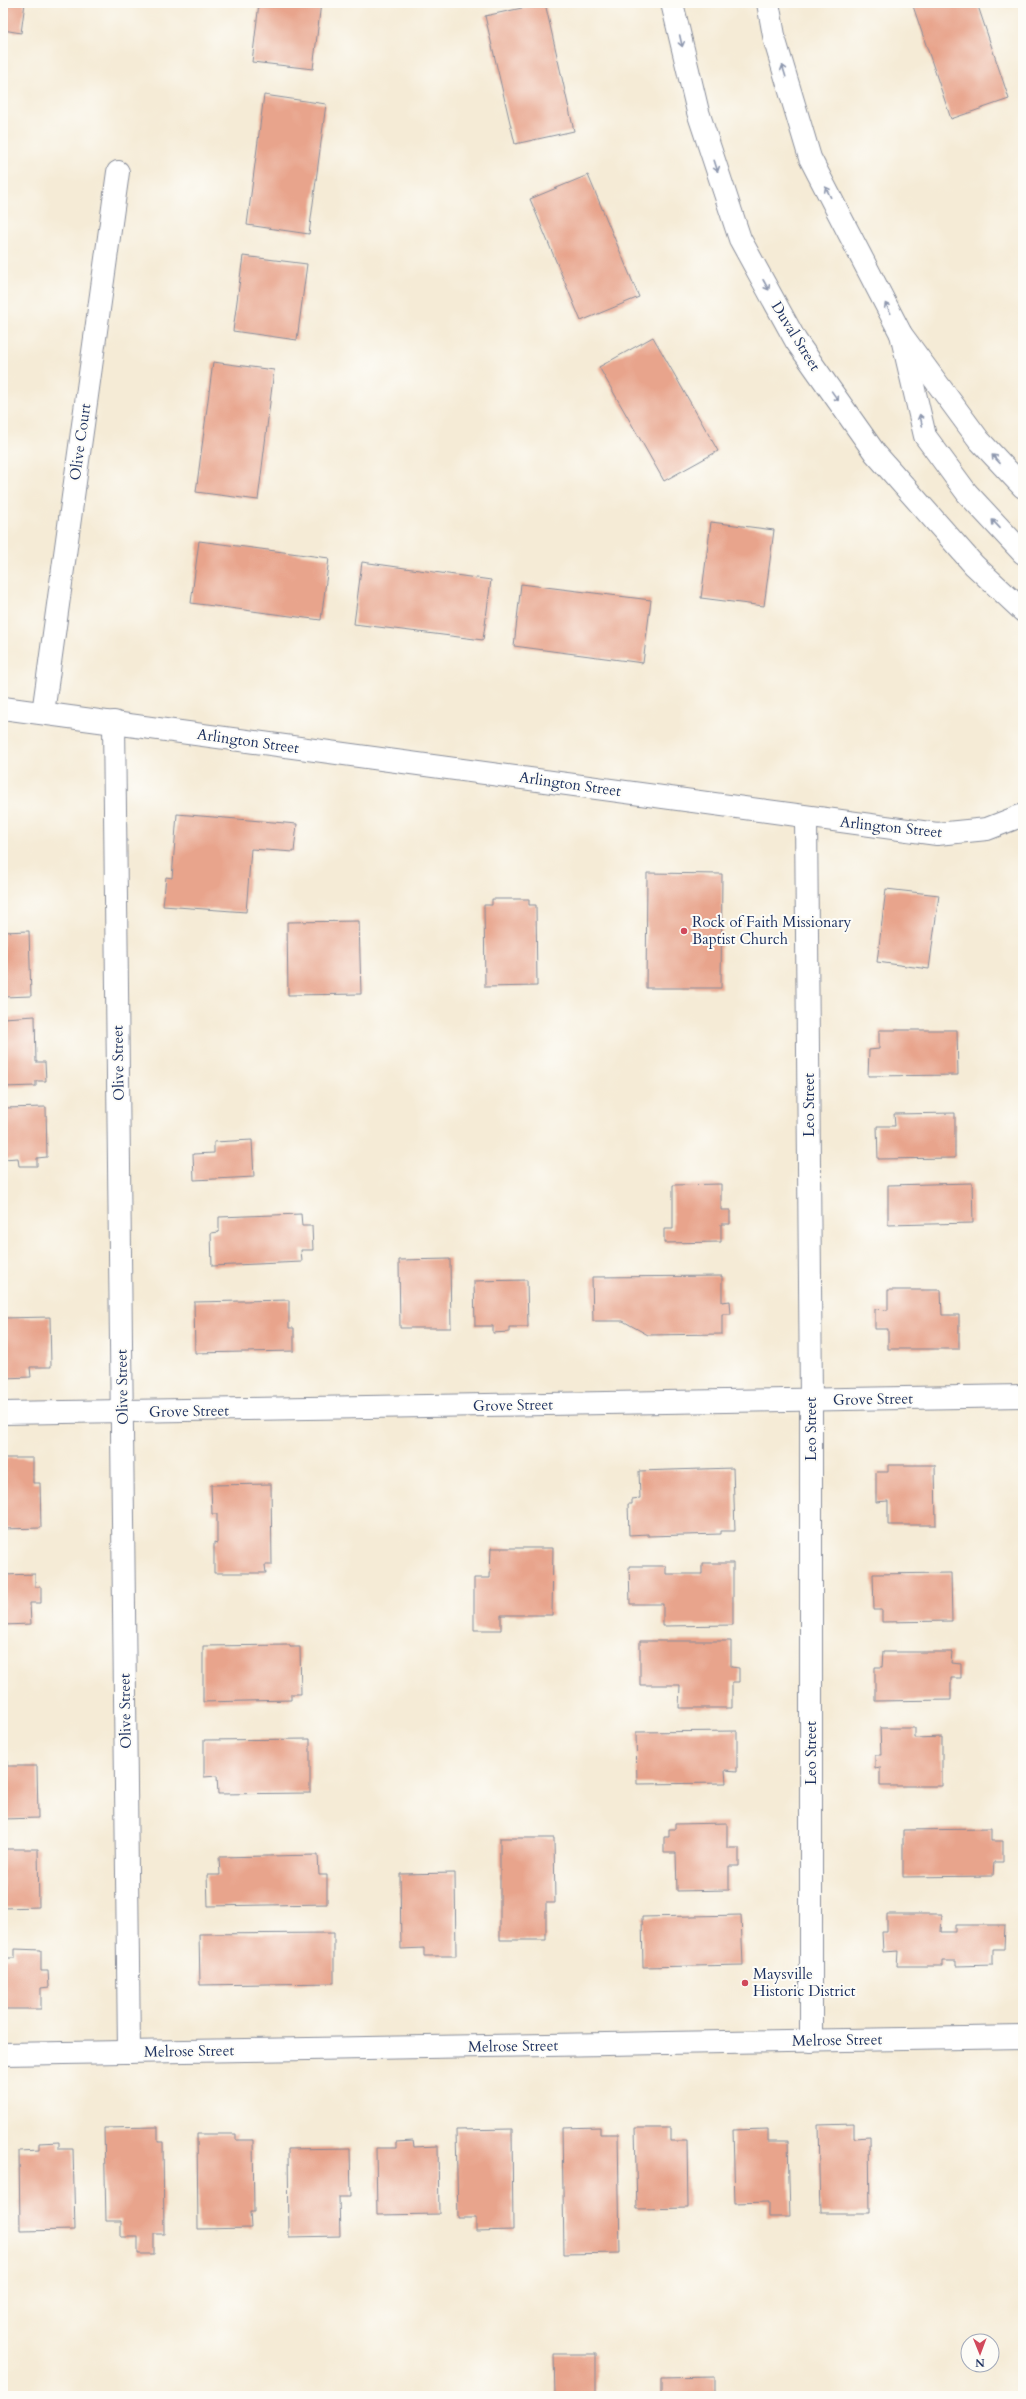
<svg xmlns="http://www.w3.org/2000/svg" width="1026" height="2399" font-family="Cardo,serif">
	<style>
		.building { fill: #e8a48c }
		.lines { fill: none; stroke-linecap: round; stroke-linejoin: round }
		.minor-casing { stroke: #888d9a; stroke-width: 24 }
		.tertiary-casing { stroke: #888d9a; stroke-width: 24 }
		.minor { stroke: #fff; stroke-width: 22 }
		.tertiary { stroke: #fff; stroke-width: 22 }
		.oneway { stroke: #8d97ae }
		.poi-dot { fill: #d1495b; stroke: #fdfcf7; stroke-width: 1.5 }
		.labels { text-anchor: middle; stroke-width: 4; stroke-linejoin: round; paint-order: stroke }
		.street-label { font-size: 15px; fill: #1b2f5e; stroke: #fdfcf7 }
		.poi-label { font-size: 15px; fill: #1b2f5e; stroke: #fdfcf7; text-anchor: start }
	</style>
	<rect width="100%" height="100%" fill="#fdfcf7"/>
	<filter id="ink" filterUnits="userSpaceOnUse"><feTurbulence type="fractalNoise" baseFrequency=".025" numOctaves="2"/><feDisplacementMap in="SourceGraphic" scale="8" xChannelSelector="R" yChannelSelector="G"/><feConvolveMatrix kernelMatrix="1 2 1 2 8 2 1 2 1" color-interpolation-filters="sRGB"/></filter>
	<filter id="wash" filterUnits="userSpaceOnUse"><feTurbulence type="fractalNoise" baseFrequency=".012" numOctaves="4" result="noise"/><feDisplacementMap in="SourceGraphic" scale="16" xChannelSelector="R" yChannelSelector="G"/><feGaussianBlur stdDeviation="0.9" result="paint"/><feColorMatrix in="noise" values="0 0 0 0 0 0 0 0 0 0 0 0 0 0 0 0 0 1.4 0 .05"/><feComposite in="paint" operator="in"/></filter>
	<g filter="url(#wash)">
		<rect width="100%" height="100%" fill="#f5ebd6"/>
		<g id="blocks">
			<g class="building">
				<path d="M3,3H25L21,33L3,30Z"/>
				<path d="M259,3H321L313,69L252,62Z"/>
				<path d="M545,3L574,131L515,144L485,16Z"/>
				<path d="M912,3H977L1009,99L951,119Z"/>
				<path d="M264,95L326,104L309,234L247,225Z"/>
				<path d="M588,175L639,297L581,321L530,199Z"/>
				<path d="M243,256L307,264L297,340L233,331Z"/>
				<path d="M653,337L718,451L664,481L599,367Z"/>
				<path d="M213,362L274,370L258,500L196,492Z"/>
				<path d="M711,522L774,530L764,606L701,598Z"/>
				<path d="M199,541L329,558L321,620L191,603Z"/>
				<path d="M362,562L491,580L483,640L354,624Z"/>
				<path d="M521,584L651,600L643,663L514,646Z"/>
				<path d="M177,814L297,824L294,852L251,849L246,912L163,906L166,877L172,878Z"/>
				<path d="M647,873L722,874L721,988H646Z"/>
				<path d="M886,889L939,895L929,969L877,962Z"/>
				<path d="M492,899H529V905H536L537,986L485,987L484,905H492Z"/>
				<path d="M359,921L361,994L288,995L287,922Z"/>
				<path d="M29,931L31,996L3,997V932Z"/>
				<path d="M35,1016L36,1062H45L46,1081H36V1086L3,1087V1018Z"/>
				<path d="M879,1030H957L958,1075L868,1076L869,1050L879,1049Z"/>
				<path d="M46,1107L47,1157L37,1158V1166H19L18,1158L3,1159V1108Z"/>
				<path d="M955,1113V1158L878,1159L877,1126H895L894,1114Z"/>
				<path d="M252,1140L254,1177L194,1180L193,1154L214,1153V1142Z"/>
				<path d="M972,1183L973,1223L888,1225V1185Z"/>
				<path d="M721,1184V1210H730V1224H721V1242L664,1243V1229H673V1185Z"/>
				<path d="M301,1214L302,1226H312L313,1250H301L302,1262L212,1266L211,1233L219,1232V1217Z"/>
				<path d="M450,1259L451,1328H400L399,1260Z"/>
				<path d="M722,1276V1302L730,1301L731,1314H722V1334L648,1335L623,1321H593L592,1277Z"/>
				<path d="M527,1280L528,1327H509V1332L493,1333V1326H475L474,1281Z"/>
				<path d="M888,1290H941L942,1315H959V1349H888V1329H875V1309L888,1310Z"/>
				<path d="M289,1300V1328H294V1351L195,1353L194,1302Z"/>
				<path d="M50,1317L51,1367H30L31,1377L3,1378V1318Z"/>
				<path d="M3,1458H33V1483H40L41,1528L3,1529Z"/>
				<path d="M888,1465H935L936,1525H888V1501L876,1502V1472H888Z"/>
				<path d="M733,1468L735,1531H721V1534L648,1536V1534L629,1535L628,1504H632V1499L640,1498L639,1471Z"/>
				<path d="M271,1484L272,1565H265L266,1573H214V1542L217,1543V1514H212L211,1485Z"/>
				<path d="M491,1548H553L552,1615H501V1630H474V1578H490Z"/>
				<path d="M702,1563H733V1625L663,1626V1604H630L629,1566H666V1574H702Z"/>
				<path d="M951,1573L952,1621L882,1622V1610H874L873,1574Z"/>
				<path d="M35,1574V1587H41V1603H30L31,1624L3,1625V1575Z"/>
				<path d="M640,1641H731V1667L739,1668V1682H732V1708H679L680,1685H640Z"/>
				<path d="M290,1645V1647H300L301,1694H291V1700L203,1702V1646Z"/>
				<path d="M883,1652H952L951,1663L961,1664V1678H951V1700L875,1701V1667H882Z"/>
				<path d="M880,1728H915V1738L942,1737V1786H880V1767L875,1768V1755H881Z"/>
				<path d="M737,1731V1771L725,1770L726,1783L637,1784L636,1732Z"/>
				<path d="M310,1739V1793L218,1794L217,1776L204,1777V1740Z"/>
				<path d="M3,1758H7V1766H37L38,1818L3,1819Z"/>
				<path d="M727,1823V1848H739V1866H729V1890L677,1891L676,1853H664V1837H669V1829H675V1824Z"/>
				<path d="M991,1829V1841H1003V1862H994L993,1876L903,1877V1830Z"/>
				<path d="M500,1838H554L555,1903H546V1940H500Z"/>
				<path d="M3,1849H38L39,1907L3,1908Z"/>
				<path d="M318,1855L319,1875H327V1904L208,1906L207,1875H220L219,1857Z"/>
				<path d="M455,1873L456,1956H424V1948L401,1949L400,1874Z"/>
				<path d="M887,1914H942L941,1932H955V1925H1005L1004,1949H993V1965L956,1966V1961H943V1966H897L898,1951L883,1952L882,1932H887Z"/>
				<path d="M741,1915L743,1965L643,1967L642,1917Z"/>
				<path d="M334,1933V1983L200,1985L199,1934Z"/>
				<path d="M15,1949L41,1950V1971H48L49,1987L41,1988V2009H3V1958H15Z"/>
				<path d="M854,2124V2138L869,2137L870,2213H820L818,2125Z"/>
				<path d="M158,2127V2142H163L164,2234H154V2254H138V2237H121V2221H106L104,2128Z"/>
				<path d="M600,2127V2134H618L620,2253L564,2254L562,2128Z"/>
				<path d="M635,2128H671V2141H687L688,2208L637,2209Z"/>
				<path d="M512,2129L513,2230L476,2231V2218H458L456,2130Z"/>
				<path d="M768,2129V2141H788L790,2217H768V2202L735,2203L733,2130Z"/>
				<path d="M197,2134H236V2140H253L254,2212H250L251,2228L198,2229Z"/>
				<path d="M413,2141L414,2147L438,2146L439,2214L377,2215L376,2148H396V2142Z"/>
				<path d="M59,2142V2149H73L75,2230L20,2231L19,2151L39,2150V2143Z"/>
				<path d="M350,2148L351,2197H339L340,2236L289,2237L288,2149Z"/>
				<path d="M554,2354H596V2396H555Z"/>
				<path d="M714,2377V2396H661V2378Z"/>
			</g>
		</g>
	</g>
	<g filter="url(#ink)">
		<use href="#blocks" fill-opacity="0" stroke="#888d9a" stroke-width="1"/>
		<g class="lines">
			<defs>
				<g id="minor">
					<path d="M901,334L925,436L967,493L1023,553"/>
					<path d="M3,708L937,834L987,829L1023,815"/>
					<path d="M43,713L118,172"/>
					<path d="M114,722L129,2052"/>
					<path d="M806,817L811,1400V2041"/>
					<path d="M3,1413L1023,1396"/>
					<path d="M3,2054L1023,2037"/>
				</g>
				<g id="tertiary">
					<path d="M672,3L698,112L740,239L796,341L875,453L974,565L1023,611"/>
					<path d="M768,3L775,41L810,158L901,334L979,440L1023,487"/>
				</g>
			</defs>
			<use href="#minor" class="minor-casing"/>
			<use href="#tertiary" class="tertiary-casing"/>
			<use href="#minor" class="minor"/>
			<use href="#tertiary" class="tertiary"/>
		</g>
		<defs><path id="oneway-shaft" d="M-6 0H5M1.5-3L5.5 0L1.5 3" fill="none" stroke-width="1.6" stroke-linecap="round" stroke-linejoin="round"/></defs>
		<g class="oneway">
			<use href="#oneway-shaft" transform="translate(681 41) rotate(77)"/>
			<use href="#oneway-shaft" transform="translate(784 71) rotate(-107)"/>
			<use href="#oneway-shaft" transform="translate(716 166) rotate(72)"/>
			<use href="#oneway-shaft" transform="translate(828 192) rotate(-117)"/>
			<use href="#oneway-shaft" transform="translate(766 285) rotate(61)"/>
			<use href="#oneway-shaft" transform="translate(888 308) rotate(-117)"/>
			<use href="#oneway-shaft" transform="translate(835 396) rotate(55)"/>
			<use href="#oneway-shaft" transform="translate(921 420) rotate(-103)"/>
			<use href="#oneway-shaft" transform="translate(996 459) rotate(-133)"/>
			<use href="#oneway-shaft" transform="translate(996 524) rotate(-133)"/>
		</g>
	</g>
	<g class="poi-dot">
		<circle cx="684" cy="931" r="4"/>
		<circle cx="745" cy="1983" r="4"/>
	</g>
	<g class="labels">
		<g class="street-label">
			<text transform="translate(796 336) rotate(58)" y="5">Duval Street</text>
			<text transform="translate(80 442) rotate(-82)" y="5">Olive Court</text>
			<text transform="translate(248 741) rotate(8)" y="5">Arlington Street</text>
			<text transform="translate(570 784) rotate(8)" y="5">Arlington Street</text>
			<text transform="translate(891 827) rotate(6)" y="5">Arlington Street</text>
			<text transform="translate(118 1063) rotate(-91)" y="5">Olive Street</text>
			<text transform="translate(809 1105) rotate(-90)" y="5">Leo Street</text>
			<text transform="translate(122 1387) rotate(-91)" y="5">Olive Street</text>
			<text transform="translate(873 1399) rotate(-1)" y="5">Grove Street</text>
			<text transform="translate(513 1405) rotate(-1)" y="5">Grove Street</text>
			<text transform="translate(189 1411) rotate(-1)" y="5">Grove Street</text>
			<text transform="translate(811 1429) rotate(-90)" y="5">Leo Street</text>
			<text transform="translate(125 1711) rotate(-91)" y="5">Olive Street</text>
			<text transform="translate(811 1753) rotate(-90)" y="5">Leo Street</text>
			<text transform="translate(837 2040) rotate(-1)" y="5">Melrose Street</text>
			<text transform="translate(513 2046) rotate(-1)" y="5">Melrose Street</text>
			<text transform="translate(189 2051) rotate(-1)" y="5">Melrose Street</text>
		</g>
		<g class="poi-label">
			<text x="692" y="927">Rock of Faith Missionary<tspan x="692" dy="17">Baptist Church</tspan></text>
			<text x="753" y="1979">Maysville<tspan x="753" dy="17">Historic District</tspan></text>
		</g>
	</g>
	<rect width="1026" height="2399" fill="none" stroke="#fdfcf7" stroke-width="16"/>
	<g transform="translate(980 2353) rotate(179)"><circle r="19" fill="#fdfcf7" stroke="#a3aaba"/>
	<path d="M0-3L7 15L0 10L-7 15Z" fill="#d1495b"/>
	<text y="-6" font-size="11" font-weight="bold" text-anchor="middle" fill="#1b2f5e">N</text>
	</g>
</svg>
